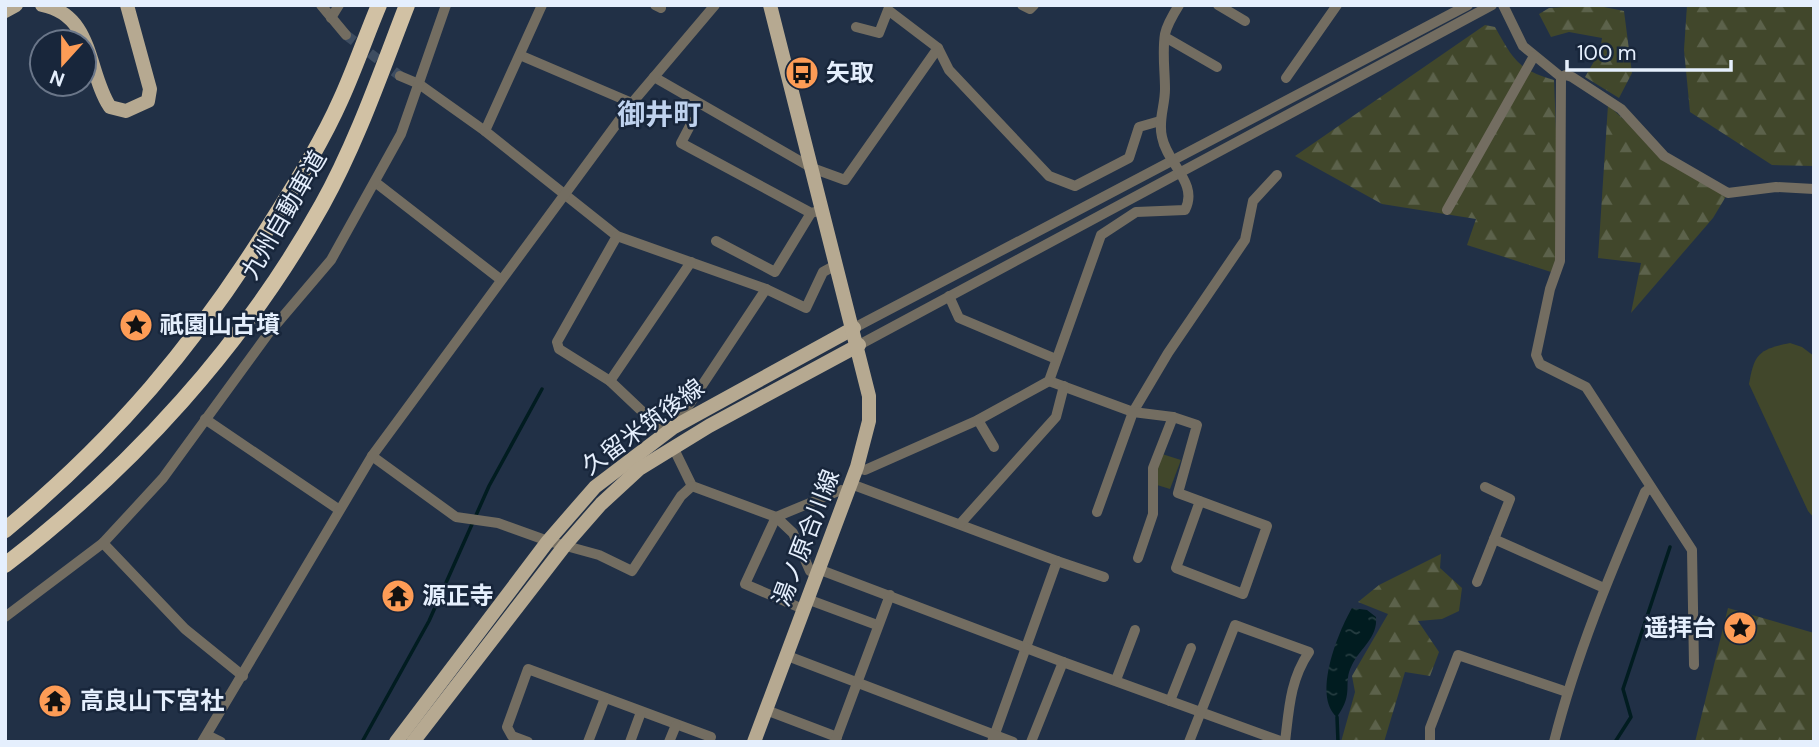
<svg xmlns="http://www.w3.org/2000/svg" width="1819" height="747" font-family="'DM Sans','Noto Sans JP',sans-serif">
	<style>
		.forest { fill: url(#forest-firs) }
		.green { fill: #41472b }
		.water { fill: url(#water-ripples) }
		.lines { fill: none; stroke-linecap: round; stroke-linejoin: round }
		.stream { stroke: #011c20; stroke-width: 3.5 }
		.minor-tunnel { stroke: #3e4d61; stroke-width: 10; stroke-dasharray: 10 5; stroke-linecap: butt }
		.minor { stroke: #736d61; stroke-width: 10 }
		.major { stroke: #b6a991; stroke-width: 14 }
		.highway { stroke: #d1c1a4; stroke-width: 16 }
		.labels { text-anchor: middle; stroke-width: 5; stroke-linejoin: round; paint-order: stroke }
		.poi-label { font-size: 24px; font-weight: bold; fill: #e5effd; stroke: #18263b; text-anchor: start }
		.street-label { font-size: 24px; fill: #e5effd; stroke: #18263b }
		.quarter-label { font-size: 28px; font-weight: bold; fill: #bfd2ee; stroke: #18263b }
	</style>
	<defs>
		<pattern id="forest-firs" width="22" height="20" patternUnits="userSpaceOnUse" patternTransform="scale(1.75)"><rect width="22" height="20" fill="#41472b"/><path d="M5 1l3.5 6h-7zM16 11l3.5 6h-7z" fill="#5c624b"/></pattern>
		<pattern id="water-ripples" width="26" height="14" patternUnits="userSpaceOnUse" patternTransform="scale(1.75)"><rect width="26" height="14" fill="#011c20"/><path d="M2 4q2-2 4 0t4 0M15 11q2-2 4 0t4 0" fill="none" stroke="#263d41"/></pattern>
	</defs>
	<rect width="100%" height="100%" fill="#213046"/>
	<g class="forest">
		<path d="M1594,5L1624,11L1632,73L1619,98L1585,77L1600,51L1602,38L1569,32L1551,37L1539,14L1549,8Z"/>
		<path d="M1687,5H1814V166L1772,165L1690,112L1684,50Z"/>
		<path d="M1485,25L1495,27C1513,59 1518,70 1554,80L1561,255L1551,272L1467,245L1476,219L1382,204L1295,156Z"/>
		<path d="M1608,105L1664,156L1728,193L1713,218L1631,313L1641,263L1598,258Z"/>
		<path d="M1441,554L1440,568L1462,588L1459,611L1442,619L1418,621L1439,652L1430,676L1405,672L1384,742H1341L1355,692L1352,676L1388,614L1358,602L1379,585Z"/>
		<path d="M1728,608L1814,633V742H1695Z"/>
	</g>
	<g class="green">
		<path d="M1790,343L1802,347L1814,356V518L1808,511L1749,384C1754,354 1759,349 1790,343Z"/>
		<path d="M1162,454L1181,460L1170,489L1157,485L1156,470Z"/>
	</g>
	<path class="water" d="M1352,608L1367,610L1376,617C1378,638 1360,648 1352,665C1342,684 1355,692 1337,717C1312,696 1338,632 1352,608Z"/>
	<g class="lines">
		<g class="stream">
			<path d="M1337,717L1338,742"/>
			<path d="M362,742L429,621L489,486L542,389"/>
			<path d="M1615,742L1631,717L1623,689L1670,547"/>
		</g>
		<path class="minor-tunnel" d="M346,35L400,76"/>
		<g class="minor">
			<path d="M321,5L346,35"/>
			<path d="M655,5L661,8"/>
			<path d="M1022,5L1030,9L1034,5"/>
			<path d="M1218,5L1245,21"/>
			<path d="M1503,5L1523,46L1561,77L1566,75L1572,77L1621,109L1664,156L1728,193L1776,187L1814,189"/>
			<path d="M331,18L339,5"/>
			<path d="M1165,37L1217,67"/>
			<path d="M938,48L949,70L1049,176L1075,186L1129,158L1139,127L1160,121"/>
			<path d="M522,56L632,103"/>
			<path d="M400,76L419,84L485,131L617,236L766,289L806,308L823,272L834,266"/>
			<path d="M654,77L812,168L845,180L938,48L888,10L879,33L856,27"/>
			<path d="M1561,77L1560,261L1550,289L1536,355L1540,364L1586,387L1692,550L1694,665"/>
			<path d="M1286,78L1337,5"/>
			<path d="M692,122L681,143L811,213L822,210"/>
			<path d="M485,131L542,5"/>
			<path d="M375,182L500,279"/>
			<path d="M1447,210L1534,56"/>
			<path d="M617,236L557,342L559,349L610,381L665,433"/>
			<path d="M716,241L775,272L811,213"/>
			<path d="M949,296L959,318L1056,359"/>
			<path d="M854,328L1468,5"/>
			<path d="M859,345L1492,5"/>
			<path d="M610,381L691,262"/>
			<path d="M1049,381L1133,412L1168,353L1245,240L1253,201L1277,175"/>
			<path d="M1173,417L1197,425L1178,493L1267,526L1243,594L1176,568L1200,501"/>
			<path d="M205,419L338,509"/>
			<path d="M978,420L994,447"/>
			<path d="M675,426L766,289"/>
			<path d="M673,447L692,486L776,517L745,584L803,609"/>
			<path d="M372,456L456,517L498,523L548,541L599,555L632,571L681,496L692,486"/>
			<path d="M857,467L865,470L978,420L1049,381L1101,235L1136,212L1185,210C1199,183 1167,164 1162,137C1158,120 1165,106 1165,89C1165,71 1162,52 1165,34C1167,25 1174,13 1179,5"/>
			<path d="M851,484L1057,561L992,742"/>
			<path d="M1097,512L1133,412L1173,417L1153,468V514L1138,558"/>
			<path d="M960,524L1056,417L1064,386"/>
			<path d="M1494,539L1604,588"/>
			<path d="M103,543L185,629L243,676"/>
			<path d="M1057,561L1104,577"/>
			<path d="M818,569L1063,662L1283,742"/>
			<path d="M816,574L810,571L793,533L776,517L841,490L847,492"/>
			<path d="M1477,582L1510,499L1485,487"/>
			<path d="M807,599L877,625"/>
			<path d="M5,617L103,543L163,478L268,334L331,260L401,134L446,5"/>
			<path d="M785,655L1013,742"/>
			<path d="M1116,680L1135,630"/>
			<path d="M1170,701L1191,648"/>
			<path d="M766,710L837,737"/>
			<path d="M207,735L221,742"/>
			<path d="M202,742L372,456L632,103L715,5"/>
			<path d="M528,742L512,736L507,727L528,669L711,737L709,742"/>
			<path d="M588,742L605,698"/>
			<path d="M630,742L641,712"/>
			<path d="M669,742L676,725"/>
			<path d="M835,742L890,595"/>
			<path d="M1031,742L1063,662"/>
			<path d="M1189,742L1235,625L1309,652C1290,680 1289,709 1285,742"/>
			<path d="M1430,742V728L1458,655L1567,692"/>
			<path d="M1554,742C1576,655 1610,574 1645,492L1650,488"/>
		</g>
		<g class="major">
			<path d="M42,5C94,15 87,72 110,107L126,111L148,101L150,89L127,5"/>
			<path d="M5,11L16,5"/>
			<path d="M396,742L548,541L595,487L674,427L854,328"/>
			<path d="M413,742L566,544L601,504L639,469L709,426L859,345"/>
			<path d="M754,742L857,467L869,421V396L770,5"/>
		</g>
		<g class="highway">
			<path d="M5,530C115,439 195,345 271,223C296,183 322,142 341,99C355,68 366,36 379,5"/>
			<path d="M5,565C132,468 244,345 322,205C357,142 381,72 407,5"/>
		</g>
	</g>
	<defs>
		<symbol id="bus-disc" viewBox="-11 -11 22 22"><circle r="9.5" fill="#fd9c56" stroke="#18263b"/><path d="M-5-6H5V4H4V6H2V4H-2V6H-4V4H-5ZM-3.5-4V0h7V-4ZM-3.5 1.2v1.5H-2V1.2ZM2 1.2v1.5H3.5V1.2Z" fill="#111"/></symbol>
		<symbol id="sight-disc" viewBox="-11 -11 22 22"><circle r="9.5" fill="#fd9c56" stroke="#18263b"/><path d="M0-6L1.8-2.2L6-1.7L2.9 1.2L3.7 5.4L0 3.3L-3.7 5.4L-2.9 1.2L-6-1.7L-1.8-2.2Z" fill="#111"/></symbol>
		<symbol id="temple-disc" viewBox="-11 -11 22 22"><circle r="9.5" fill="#fd9c56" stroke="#18263b"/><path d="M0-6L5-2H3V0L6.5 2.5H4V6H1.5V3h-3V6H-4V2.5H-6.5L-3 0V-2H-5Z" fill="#111"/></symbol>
	</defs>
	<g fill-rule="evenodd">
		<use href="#bus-disc" x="783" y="54" width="38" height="38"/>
		<use href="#sight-disc" x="117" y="306" width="38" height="38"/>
		<use href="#temple-disc" x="379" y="577" width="38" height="38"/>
		<use href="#sight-disc" x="1721" y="609" width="38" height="38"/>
		<use href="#temple-disc" x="36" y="682" width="38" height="38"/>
	</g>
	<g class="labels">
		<g class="poi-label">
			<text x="826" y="81">矢取</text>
			<text x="160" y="333">祇園山古墳</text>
			<text x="422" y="604">源正寺</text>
			<text x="1716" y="636" text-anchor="end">遥拝台</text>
			<text x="80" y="709">高良山下宮社</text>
		</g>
		<g class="street-label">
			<text transform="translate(284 215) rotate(-60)" y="8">九州自動車道</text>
			<text transform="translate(643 427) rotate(-36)" y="8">久留米筑後線</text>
			<text transform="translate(806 538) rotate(-69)" y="8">湯ノ原合川線</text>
		</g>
		<g class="quarter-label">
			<text x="659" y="124">御井町</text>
		</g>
	</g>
	<rect width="1819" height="747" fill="none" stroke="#e5effd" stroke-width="14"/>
	<g transform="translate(63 63) rotate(201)"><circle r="33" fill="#18263b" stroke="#6a7689" stroke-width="2"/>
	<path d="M0-5L12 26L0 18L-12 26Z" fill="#fd9c56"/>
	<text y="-10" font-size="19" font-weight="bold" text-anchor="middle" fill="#e5effd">N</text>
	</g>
	<path d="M1567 60v10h164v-10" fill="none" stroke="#e5effd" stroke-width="3.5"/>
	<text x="1577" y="60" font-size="21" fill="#e5effd" stroke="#18263b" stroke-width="5" paint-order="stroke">100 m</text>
</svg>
